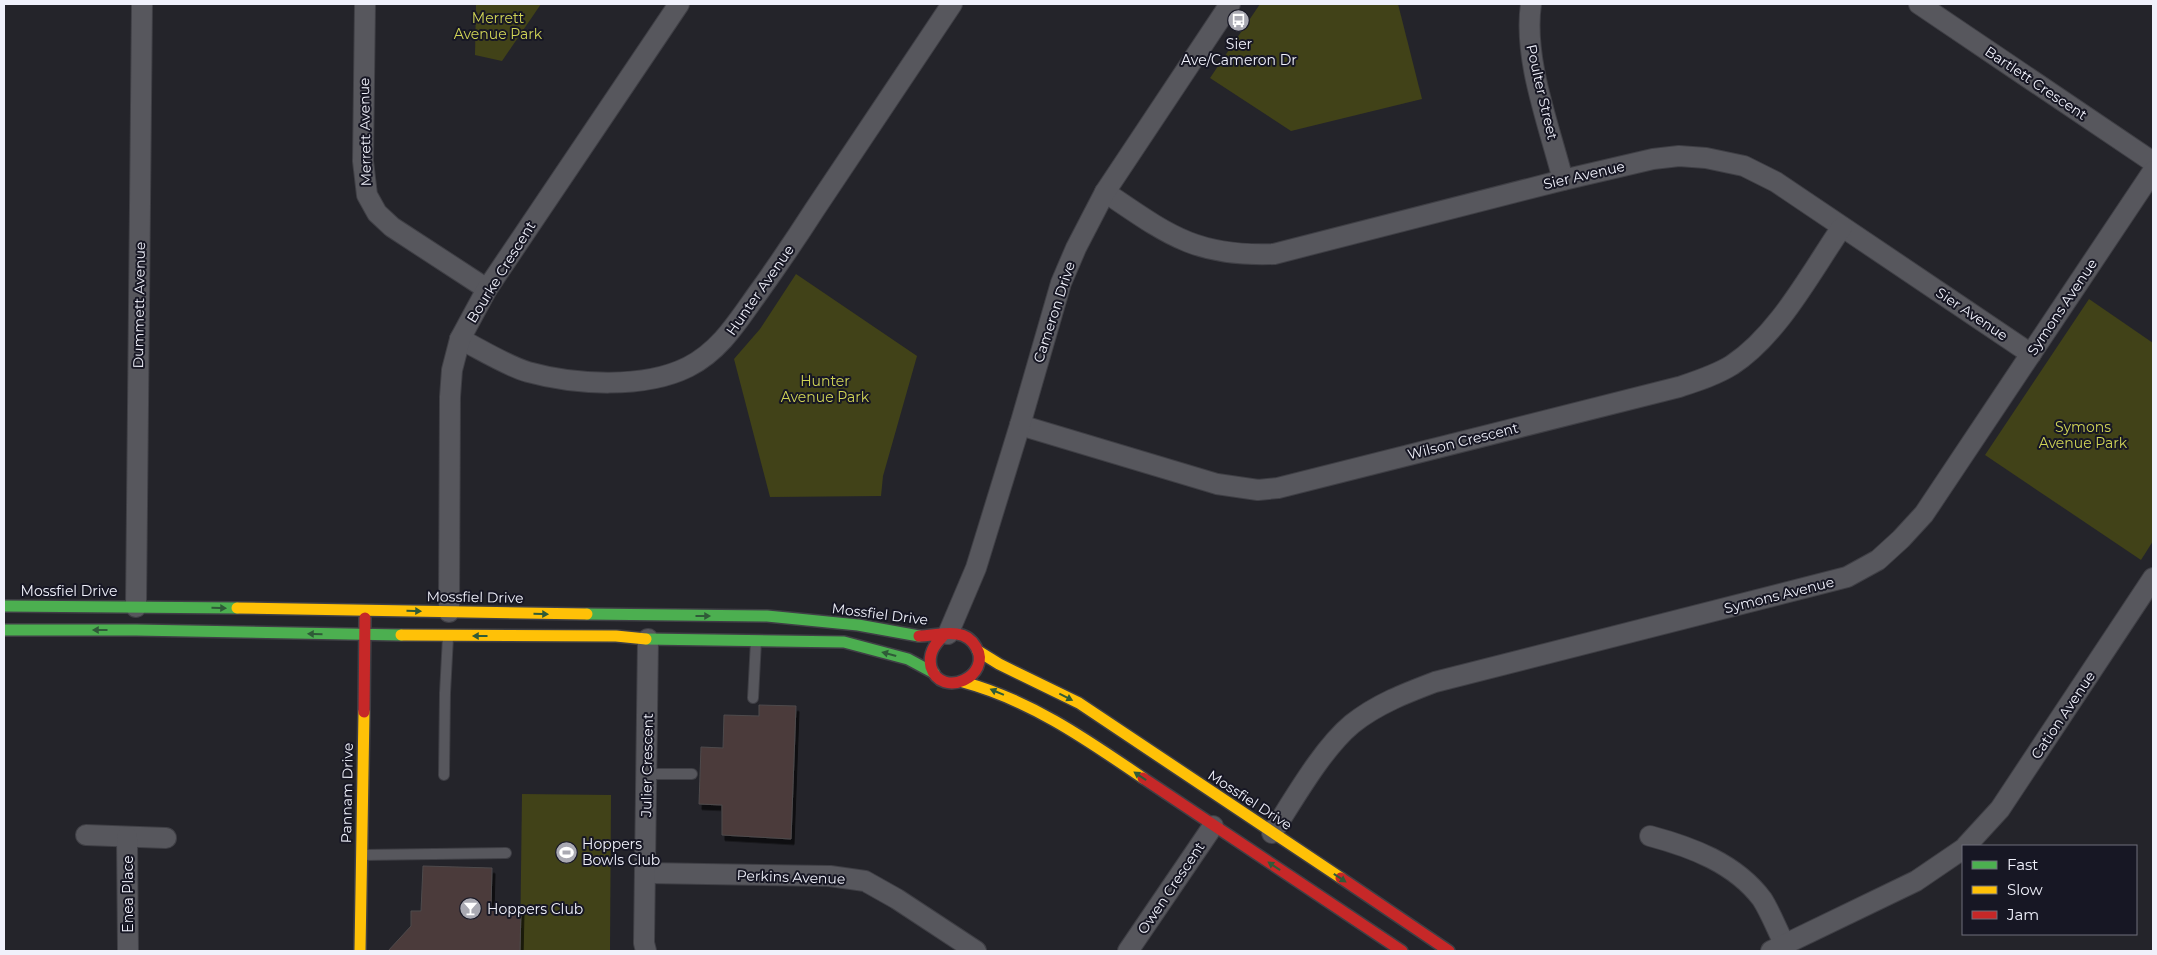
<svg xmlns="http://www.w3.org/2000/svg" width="2157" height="955" font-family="Montserrat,sans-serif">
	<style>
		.green { fill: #414218 }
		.building { fill: #4b3b3a; stroke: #4e4a4c; filter: url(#shadow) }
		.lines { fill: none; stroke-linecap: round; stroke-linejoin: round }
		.lane-casing { stroke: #3f3f45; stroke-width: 12 }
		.street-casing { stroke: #3f3f45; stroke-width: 22 }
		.fast-casing { stroke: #3f3f45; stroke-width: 14 }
		.slow-casing { stroke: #3f3f45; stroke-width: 14 }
		.jam-casing { stroke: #3f3f45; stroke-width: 14 }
		.lane { stroke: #57575d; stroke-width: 10 }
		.street { stroke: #57575d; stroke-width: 20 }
		.fast { stroke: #4caf50; stroke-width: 11 }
		.slow { stroke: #ffc107; stroke-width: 11 }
		.jam { stroke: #c62828; stroke-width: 11 }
		.oneway { fill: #2f5b38 }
		.labels { text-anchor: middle; stroke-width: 4; stroke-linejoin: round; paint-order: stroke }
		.park-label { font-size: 14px; fill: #d1d556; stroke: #171724 }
		.poi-label { font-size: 14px; fill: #f0f1fb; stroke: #171724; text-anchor: start }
		.street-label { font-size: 14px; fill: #f0f1fb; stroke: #171724 }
	</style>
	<defs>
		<filter id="shadow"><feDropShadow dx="3" dy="5.5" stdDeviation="0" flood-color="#0009"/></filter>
	</defs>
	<rect width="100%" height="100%" fill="#24242a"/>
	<g class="green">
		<path d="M476,4H541L502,61L475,55Z"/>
		<path d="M1260,4H1398L1422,99L1291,131L1210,78Z"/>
		<path d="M796,274L917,356L883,476L881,496L770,497L734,359L760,329Z"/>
		<path d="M2089,299L2153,343V541L2141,560L1985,455Z"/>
		<path d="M522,794L611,795L610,951H520Z"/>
	</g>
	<g class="building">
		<path d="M759,705L796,706L791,839L722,835V805L699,804L701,747L723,748L724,715L759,716Z"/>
		<path d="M423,866L492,868L491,908H521L520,951H388L411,926V911H421Z"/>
	</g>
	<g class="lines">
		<defs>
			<g id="lane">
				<path d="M753,698L756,641"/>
				<path d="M648,774H692"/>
				<path d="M444,775L445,693L448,637"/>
				<path d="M362,855L506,853"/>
			</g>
			<g id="street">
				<path d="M365,4L363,161L367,195L377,213L392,227L487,289"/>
				<path d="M1531,4C1523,59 1549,125 1563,180"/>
				<path d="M1919,4L2153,162"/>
				<path d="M1105,192C1167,234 1195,257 1274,254L1563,180L1653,159L1679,156L1706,158L1744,166L1776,182L2031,354"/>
				<path d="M460,339C480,349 507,366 528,372C575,385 644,389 688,367C720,351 738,321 758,293C778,265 797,237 815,209C861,140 907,72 952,4"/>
				<path d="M1020,425L1217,484L1258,490L1278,488L1679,387C1697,381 1716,375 1732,365C1779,334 1811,272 1842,227"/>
				<path d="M136,607L142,4"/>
				<path d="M449,612L450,397L452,370L460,339L487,289L679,4"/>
				<path d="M948,634L976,568L1020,425L1061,283L1076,248L1105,192L1230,4"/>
				<path d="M1272,833C1294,799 1322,749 1352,724C1377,704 1406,693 1435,682L1847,577L1878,560L1901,539L1924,514L2153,171"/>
				<path d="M86,835L166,838"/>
				<path d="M1650,836C1691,847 1735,863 1762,899C1771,913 1777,930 1785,945"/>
				<path d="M127,837L128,951"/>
				<path d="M1966,846L2000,809L2153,578"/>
				<path d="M646,873L830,876L865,881L897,899L976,951"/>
				<path d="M646,951L644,943L648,639"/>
				<path d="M1128,951L1213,826"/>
				<path d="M1771,951L1916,881L1963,849"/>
			</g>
			<g id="fast">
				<path d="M4,606L237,608"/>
				<path d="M587,614L767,616L858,625L919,636"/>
				<path d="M4,630H136L401,635"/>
				<path d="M646,639L844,642L908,659L934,673"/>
			</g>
			<g id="slow">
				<path d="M237,608L587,614"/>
				<path d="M401,635L616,636L646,639"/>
				<path d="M978,651L999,664L1079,703L1341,878"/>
				<path d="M963,682C1030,700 1086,739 1143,778"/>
				<path d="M360,951L364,712"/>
			</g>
			<g id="jam">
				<path d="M919,636C931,636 945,632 957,634C965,635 972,640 976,647C993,676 941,700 931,667C928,654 934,645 943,636"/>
				<path d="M364,712L365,618"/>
				<path d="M1143,778L1402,951"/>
				<path d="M1341,878L1449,951"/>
			</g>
		</defs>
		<use href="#lane" class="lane-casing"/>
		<use href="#street" class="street-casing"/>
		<use href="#fast" class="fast-casing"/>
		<use href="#slow" class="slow-casing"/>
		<use href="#jam" class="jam-casing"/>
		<use href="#lane" class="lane"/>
		<use href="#street" class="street"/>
		<use href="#fast" class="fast"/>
		<use href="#slow" class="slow"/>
		<use href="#jam" class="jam"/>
	</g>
	<defs><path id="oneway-solid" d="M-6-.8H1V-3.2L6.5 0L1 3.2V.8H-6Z" transform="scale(1.25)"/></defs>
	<g class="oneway">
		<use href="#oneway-solid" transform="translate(219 608) rotate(1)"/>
		<use href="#oneway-solid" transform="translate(414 611) rotate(1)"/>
		<use href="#oneway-solid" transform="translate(541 614) rotate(1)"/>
		<use href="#oneway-solid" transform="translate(703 616)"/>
		<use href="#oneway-solid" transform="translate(100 630) rotate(-180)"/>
		<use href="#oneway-solid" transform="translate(315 634) rotate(-179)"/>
		<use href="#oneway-solid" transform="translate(480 636) rotate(-180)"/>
		<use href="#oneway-solid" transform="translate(889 654) rotate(-165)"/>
		<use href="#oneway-solid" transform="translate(997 692) rotate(-157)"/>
		<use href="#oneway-solid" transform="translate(1066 697) rotate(27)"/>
		<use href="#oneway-solid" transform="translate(1140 776) rotate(-146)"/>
		<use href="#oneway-solid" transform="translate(1274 866) rotate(-146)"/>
		<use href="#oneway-solid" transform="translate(1340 878) rotate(34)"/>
	</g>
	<defs>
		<symbol id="bus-disc" viewBox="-11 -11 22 22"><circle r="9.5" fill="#a9a9b2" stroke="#171724"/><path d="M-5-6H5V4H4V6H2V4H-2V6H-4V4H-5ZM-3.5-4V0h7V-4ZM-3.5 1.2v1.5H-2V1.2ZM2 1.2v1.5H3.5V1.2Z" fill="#fff"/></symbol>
		<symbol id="stadium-disc" viewBox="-11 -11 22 22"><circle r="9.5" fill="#a9a9b2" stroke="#171724"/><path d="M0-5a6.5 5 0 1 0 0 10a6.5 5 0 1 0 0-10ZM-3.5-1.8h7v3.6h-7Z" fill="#fff"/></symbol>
		<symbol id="bar-disc" viewBox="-11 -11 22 22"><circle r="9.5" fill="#a9a9b2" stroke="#171724"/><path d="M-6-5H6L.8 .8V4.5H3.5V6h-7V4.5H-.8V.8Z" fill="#fff"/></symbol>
	</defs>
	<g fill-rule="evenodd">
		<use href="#bus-disc" x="1226" y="8" width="25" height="25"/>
		<use href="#stadium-disc" x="554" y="840" width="25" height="25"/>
		<use href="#bar-disc" x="458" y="896" width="25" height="25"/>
	</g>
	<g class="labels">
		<g class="park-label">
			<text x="498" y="23">Merrett<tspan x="498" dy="16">Avenue Park</tspan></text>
			<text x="825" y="386">Hunter<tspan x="825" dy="16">Avenue Park</tspan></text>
			<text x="2083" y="432">Symons<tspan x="2083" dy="16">Avenue Park</tspan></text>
		</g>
		<g class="poi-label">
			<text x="1239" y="49" text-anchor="middle">Sier<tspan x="1239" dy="16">Ave/Cameron Dr</tspan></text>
			<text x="582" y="849">Hoppers<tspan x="582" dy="16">Bowls Club</tspan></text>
			<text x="487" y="914">Hoppers Club</text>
		</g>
		<g class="street-label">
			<text transform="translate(2036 83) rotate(34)" y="5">Bartlett Crescent</text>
			<text transform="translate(1542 92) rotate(77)" y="5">Poulter Street</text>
			<text transform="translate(365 132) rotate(-91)" y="5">Merrett Avenue</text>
			<text transform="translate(1584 175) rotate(-13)" y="5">Sier Avenue</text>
			<text transform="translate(501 272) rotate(-58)" y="5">Bourke Crescent</text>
			<text transform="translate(760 290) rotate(-55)" y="5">Hunter Avenue</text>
			<text transform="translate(139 305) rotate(-89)" y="5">Dummett Avenue</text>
			<text transform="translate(2062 307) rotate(-56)" y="5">Symons Avenue</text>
			<text transform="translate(1054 312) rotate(-72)" y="5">Cameron Drive</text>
			<text transform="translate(1972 314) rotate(34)" y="5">Sier Avenue</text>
			<text transform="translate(1463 441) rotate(-14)" y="5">Wilson Crescent</text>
			<text x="69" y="596">Mossfiel Drive</text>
			<text transform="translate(1779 595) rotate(-14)" y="5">Symons Avenue</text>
			<text transform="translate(475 597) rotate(1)" y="5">Mossfiel Drive</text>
			<text transform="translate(880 614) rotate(7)" y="5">Mossfiel Drive</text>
			<text transform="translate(2063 715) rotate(-56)" y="5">Cation Avenue</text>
			<text transform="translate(647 765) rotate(-89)" y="5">Julier Crescent</text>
			<text transform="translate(347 793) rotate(-89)" y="5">Pannam Drive</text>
			<text transform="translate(1250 800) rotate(33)" y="5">Mossfiel Drive</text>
			<text transform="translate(791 877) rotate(2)" y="5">Perkins Avenue</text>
			<text transform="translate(1171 888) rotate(-56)" y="5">Owen Crescent</text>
			<text transform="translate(128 894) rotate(-90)" y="5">Enea Place</text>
		</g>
	</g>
	<rect width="2157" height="955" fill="none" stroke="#f0f1fb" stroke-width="10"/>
	<rect x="1962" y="845" width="175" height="90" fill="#171724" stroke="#6e6e7a"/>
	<rect x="1972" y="861" width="25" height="8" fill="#4caf50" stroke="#6e6e7a"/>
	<text x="2007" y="870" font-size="15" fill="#f0f1fb">Fast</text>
	<rect x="1972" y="886" width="25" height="8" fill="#ffc107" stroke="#6e6e7a"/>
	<text x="2007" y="895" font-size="15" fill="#f0f1fb">Slow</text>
	<rect x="1972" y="911" width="25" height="8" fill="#c62828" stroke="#6e6e7a"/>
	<text x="2007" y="920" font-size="15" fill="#f0f1fb">Jam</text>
</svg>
